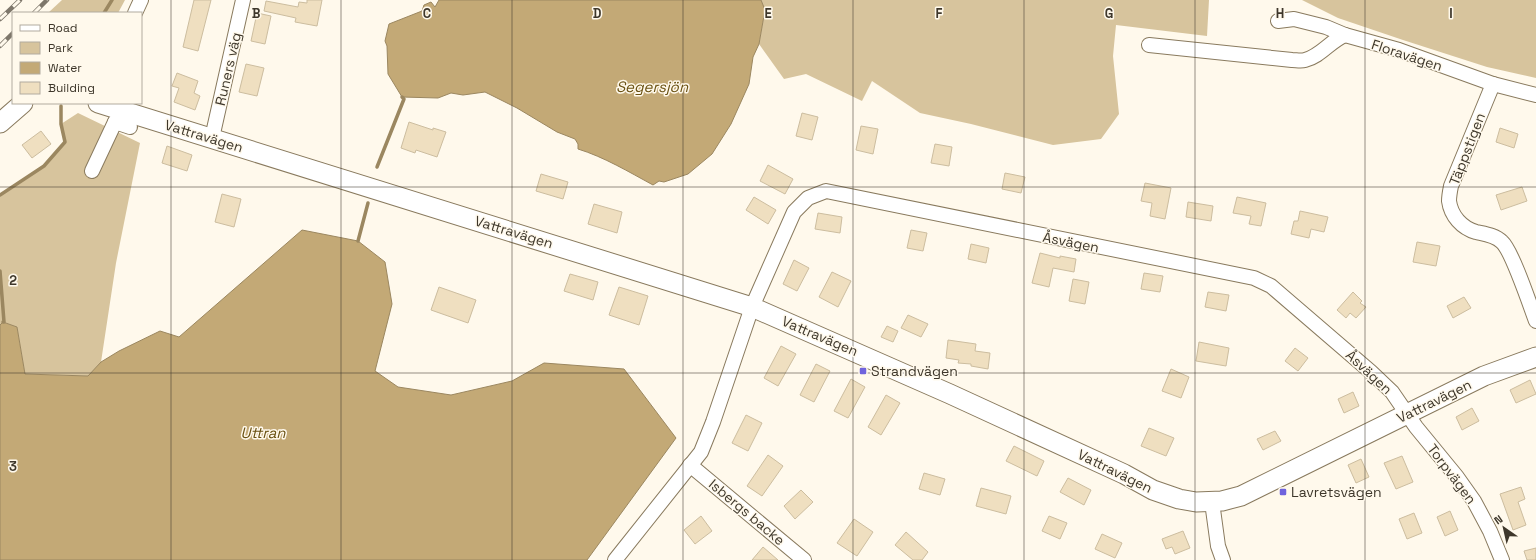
<svg xmlns="http://www.w3.org/2000/svg" width="1536" height="560" font-family="'Space Grotesk',sans-serif">
	<style>
		.green { fill: #d7c49d }
		.water { fill: #c3a976; stroke: #9b8760 }
		.lines { fill: none; stroke-linecap: round; stroke-linejoin: round }
		.stream { stroke: #9b8760; stroke-width: 3.5 }
		.building { fill: #efdfc0; stroke: #ccbd9f }
		.street-casing { stroke: #897a5e; stroke-width: 16 }
		.secondary-casing { stroke: #897a5e; stroke-width: 21 }
		.street { stroke: #fff; stroke-width: 14 }
		.secondary { stroke: #fff; stroke-width: 19 }
		.rail-casing { stroke: #7e776b; stroke-width: 4.5 }
		.rail { stroke: #fff9ec; stroke-width: 3; stroke-dasharray: 9; stroke-linecap: butt }
		.grid { fill: none; stroke: #3e372b; stroke-width: 1; stroke-opacity: 0.55 }
		.poi-dot { fill: #6f63dd; stroke: #fff9ec; stroke-width: 1.5 }
		.labels { text-anchor: middle; stroke-width: 3; stroke-linejoin: round; paint-order: stroke }
		.street-label { font-size: 14px; fill: #3e372b; stroke: #fff9ec }
		.poi-label { font-size: 14px; fill: #3e372b; stroke: #fff9ec; text-anchor: start }
		.water-label { font-size: 15px; font-style: italic; fill: #6a5112; stroke: #fff9ec }
		.grid-label { font-size: 13px; text-anchor: middle; font-weight: bold; fill: #3e372b; stroke: #fff9ec; stroke-width: 3; stroke-linejoin: round; paint-order: stroke }
	</style>
	<rect width="100%" height="100%" fill="#fff9ec"/>
	<g class="green">
		<path d="M62,0H125L118,13H48Z"/>
		<path d="M761,0H1209L1207,36L1116,25L1113,56L1119,114L1101,139L1053,145L971,124L920,113L872,81L862,101L806,74L784,79L759,44L765,11Z"/>
		<path d="M1302,0H1536V78L1487,67L1403,40L1338,18Z"/>
		<path d="M78,113L140,143L116,263L101,362L89,376L25,374L17,327L3,322L0,325V195L44,166L65,143L61,124Z"/>
	</g>
	<g class="water">
		<path d="M439,0H761L765,10L759,44L753,57L749,84L731,124L712,154L688,174L664,182L659,181L653,185C629,172 604,157 578,149V144L575,139L557,132L517,108L485,92L463,95L451,93L438,98L402,97L388,74L387,46L385,41L389,24L422,11L424,5L431,2L435,7Z"/>
		<path d="M302,230L358,241L385,262L392,304L375,371L398,387L451,395L512,381L544,363L624,369L676,438L587,560H0V325L3,322L17,327L25,374L88,376L101,362L119,351L160,331L179,337Z"/>
	</g>
	<g class="lines">
		<g class="stream">
			<path d="M104,13L112,0"/>
			<path d="M377,167L404,99L402,97"/>
			<path d="M0,195L44,166L65,142L61,124V106"/>
			<path d="M358,241L368,203"/>
			<path d="M0,271L4,322H3"/>
		</g>
	</g>
	<g class="building">
		<path d="M194,0H211L198,51L183,47Z"/>
		<path d="M307,0H322L317,26L295,22L296,18L264,11L266,1L298,7L299,2L307,3Z"/>
		<path d="M257,13L271,16L265,44L251,41Z"/>
		<path d="M246,64L264,68L257,96L239,92Z"/>
		<path d="M177,73L198,81L194,93L200,96L195,110L174,102L179,88L172,86Z"/>
		<path d="M802,113L818,117L812,140L796,136Z"/>
		<path d="M409,122L433,130V128L446,132L437,157L416,150L415,153L401,148Z"/>
		<path d="M861,126L878,129L873,154L856,150Z"/>
		<path d="M1500,128L1518,134L1514,148L1496,142Z"/>
		<path d="M41,131L51,144L32,158L22,145Z"/>
		<path d="M935,144L952,147L949,166L931,163Z"/>
		<path d="M167,146L192,155L187,171L162,163Z"/>
		<path d="M768,165L793,179L785,194L760,181Z"/>
		<path d="M1005,173L1025,177L1021,193L1002,189Z"/>
		<path d="M541,174L568,182L563,199L536,191Z"/>
		<path d="M1145,183L1171,188L1165,219L1150,216L1152,203L1141,201Z"/>
		<path d="M1522,187L1527,201L1501,210L1496,195Z"/>
		<path d="M222,194L241,199L234,227L215,222Z"/>
		<path d="M754,197L776,210L768,224L746,210Z"/>
		<path d="M1237,197L1266,203L1261,226L1249,224L1251,216L1233,213Z"/>
		<path d="M1188,202L1213,206L1211,221L1186,217Z"/>
		<path d="M594,204L622,212L617,233L588,224Z"/>
		<path d="M1300,211L1328,217L1324,232L1311,229L1309,238L1291,234L1294,221H1298Z"/>
		<path d="M818,213L842,217L840,233L815,229Z"/>
		<path d="M911,230L927,233L923,251L907,248Z"/>
		<path d="M1417,242L1440,246L1436,266L1413,262Z"/>
		<path d="M971,244L989,248L986,263L968,259Z"/>
		<path d="M1040,253L1060,258V256L1076,259L1074,272L1053,268L1049,287L1032,283Z"/>
		<path d="M794,260L809,268L797,291L783,284Z"/>
		<path d="M832,272L851,281L838,307L819,297Z"/>
		<path d="M1144,273L1163,276L1160,292L1141,289Z"/>
		<path d="M570,274L598,282L593,300L564,291Z"/>
		<path d="M1073,279L1089,282L1085,304L1069,301Z"/>
		<path d="M439,287L476,300L468,323L431,310Z"/>
		<path d="M619,287L648,296L639,325L609,315Z"/>
		<path d="M1208,292L1229,295L1226,311L1205,307Z"/>
		<path d="M1353,292L1362,301L1360,303L1366,307L1356,318L1350,313L1346,318L1337,310Z"/>
		<path d="M1464,297L1471,308L1453,318L1447,306Z"/>
		<path d="M908,315L928,324L921,337L901,328Z"/>
		<path d="M887,326L898,331L893,342L881,337Z"/>
		<path d="M948,340L976,344L975,351L990,353L988,369L971,366V364L958,363L959,360L946,358Z"/>
		<path d="M1199,342L1229,348L1226,366L1196,361Z"/>
		<path d="M781,346L796,354L778,386L764,378Z"/>
		<path d="M1295,348L1308,358L1298,371L1285,361Z"/>
		<path d="M816,364L830,371L814,402L800,395Z"/>
		<path d="M1171,369L1189,377L1181,398L1162,391Z"/>
		<path d="M851,379L865,387L848,418L834,411Z"/>
		<path d="M1530,380L1536,394L1516,403L1510,390Z"/>
		<path d="M1353,392L1359,406L1344,413L1338,399Z"/>
		<path d="M886,395L900,403L881,435L868,427Z"/>
		<path d="M1472,408L1479,421L1462,430L1456,417Z"/>
		<path d="M746,415L762,423L748,451L732,443Z"/>
		<path d="M1149,428L1174,438L1166,456L1141,446Z"/>
		<path d="M1275,431L1281,441L1263,450L1257,439Z"/>
		<path d="M1014,446L1044,461L1037,476L1006,461Z"/>
		<path d="M768,455L783,466L762,496L747,486Z"/>
		<path d="M1402,456L1413,482L1396,489L1384,463Z"/>
		<path d="M1361,459L1369,477L1356,483L1348,465Z"/>
		<path d="M924,473L945,479L940,495L919,489Z"/>
		<path d="M1068,478L1091,490L1084,505L1060,492Z"/>
		<path d="M1521,487L1525,499L1518,502L1526,525L1513,530L1500,494Z"/>
		<path d="M981,488L1011,496L1006,514L976,506Z"/>
		<path d="M801,490L813,502L795,519L784,506Z"/>
		<path d="M1450,511L1458,530L1445,536L1437,517Z"/>
		<path d="M1414,513L1422,533L1407,539L1399,519Z"/>
		<path d="M701,516L712,531L695,544L684,530Z"/>
		<path d="M1049,516L1067,523L1060,539L1042,531Z"/>
		<path d="M854,519L873,532L857,556L837,543Z"/>
		<path d="M1183,531L1190,548L1175,554L1172,547L1166,549L1162,539Z"/>
		<path d="M906,532L928,552L922,560H913L895,545Z"/>
		<path d="M1102,534L1122,543L1115,558L1095,549Z"/>
		<path d="M763,547L778,560H752Z"/>
		<path d="M1536,548V560H1527L1524,551Z"/>
	</g>
	<g class="lines">
		<defs>
			<g id="street">
				<path d="M135,13L141,0"/>
				<path d="M1278,21L1294,19L1326,27L1345,35L1399,50L1493,84L1536,95"/>
				<path d="M1149,45L1292,60C1296,60 1301,61 1305,60C1321,56 1330,41 1345,35"/>
				<path d="M1493,84L1451,186C1450,191 1449,196 1449,201C1451,216 1462,228 1476,232C1485,234 1495,235 1502,242C1512,251 1530,305 1536,321"/>
				<path d="M115,122L130,127"/>
				<path d="M212,138L243,0"/>
				<path d="M92,171L115,122L124,111"/>
				<path d="M690,465L804,560"/>
				<path d="M1212,502L1218,546L1223,560"/>
				<path d="M615,560L701,452L713,422L752,307L794,212L808,198L826,191L1254,278L1271,286L1371,372L1392,392L1416,427L1457,477L1474,501L1490,531L1502,560"/>
			</g>
			<g id="secondary">
				<path d="M98,103L752,307L950,394L1124,474L1153,490L1179,499L1196,502L1222,501L1241,496L1484,376L1536,357"/>
				<path d="M0,123L23,103"/>
			</g>
		</defs>
		<use href="#street" class="street-casing"/>
		<use href="#secondary" class="secondary-casing"/>
		<use href="#street" class="street"/>
		<use href="#secondary" class="secondary"/>
		<defs>
			<g id="rail">
				<path d="M34,13L47,0"/>
				<path d="M0,19L20,0"/>
				<path d="M0,46L13,33"/>
			</g>
		</defs>
		<use href="#rail" class="rail-casing"/>
		<use href="#rail" class="rail"/>
	</g>
	<path class="grid" d="M171,0V560M341,0V560M512,0V560M683,0V560M853,0V560M1024,0V560M1195,0V560M1365,0V560M0,187H1536M0,373H1536"/>
	<g class="poi-dot">
		<rect x="859" y="367" width="8" height="8" rx="2"/>
		<rect x="1279" y="488" width="8" height="8" rx="2"/>
	</g>
	<g class="labels">
		<g class="street-label">
			<text transform="translate(1407 55) rotate(18)" y="5">Floravägen</text>
			<text transform="translate(228 69) rotate(-77)" y="5">Runers väg</text>
			<text transform="translate(204 136) rotate(17)" y="5">Vattravägen</text>
			<text transform="translate(1467 149) rotate(-69)" y="5">Täppstigen</text>
			<text transform="translate(514 232) rotate(17)" y="5">Vattravägen</text>
			<text transform="translate(1071 242) rotate(11)" y="5">Åsvägen</text>
			<text transform="translate(820 336) rotate(23)" y="5">Vattravägen</text>
			<text transform="translate(1369 372) rotate(43)" y="5">Åsvägen</text>
			<text transform="translate(1434 401) rotate(-26)" y="5">Vattravägen</text>
			<text transform="translate(1115 471) rotate(26)" y="5">Vattravägen</text>
			<text transform="translate(1452 474) rotate(53)" y="5">Torpvägen</text>
			<text transform="translate(747 512) rotate(40)" y="5">Isbergs backe</text>
		</g>
		<g class="poi-label">
			<text x="871" y="376">Strandvägen</text>
			<text x="1291" y="497">Lavretsvägen</text>
		</g>
		<g class="water-label">
			<text x="652" y="92">Segersjön</text>
			<text x="263" y="438">Uttran</text>
		</g>
	</g>
	<g class="grid-label">
		<text x="256" y="18">B</text>
		<text x="427" y="18">C</text>
		<text x="597" y="18">D</text>
		<text x="768" y="18">E</text>
		<text x="939" y="18">F</text>
		<text x="1109" y="18">G</text>
		<text x="1280" y="18">H</text>
		<text x="1451" y="18">I</text>
		<text x="13" y="285">2</text>
		<text x="13" y="471">3</text>
	</g>
	<rect x="12" y="12" width="130" height="92" fill="#fff9ec" stroke="#b2ab9f"/>
	<rect x="20" y="25" width="20" height="6" fill="#ffffff" stroke="#b2ab9f"/>
	<text x="48" y="32" font-size="12" fill="#3e372b">Road</text>
	<rect x="20" y="42" width="20" height="12" fill="#d7c49d" stroke="#b2ab9f"/>
	<text x="48" y="52" font-size="12" fill="#3e372b">Park</text>
	<rect x="20" y="62" width="20" height="12" fill="#c3a976" stroke="#b2ab9f"/>
	<text x="48" y="72" font-size="12" fill="#3e372b">Water</text>
	<rect x="20" y="82" width="20" height="12" fill="#efdfc0" stroke="#b2ab9f"/>
	<text x="48" y="92" font-size="12" fill="#3e372b">Building</text>
	<g transform="translate(1504 528) rotate(326)" stroke="#fff9ec" stroke-width="3" paint-order="stroke">
	<path d="M0-3L7 15L0 10L-7 15Z" fill="#3e372b"/>
	<text y="-6" font-size="11" font-weight="bold" text-anchor="middle" fill="#3e372b">N</text>
	</g>
</svg>
